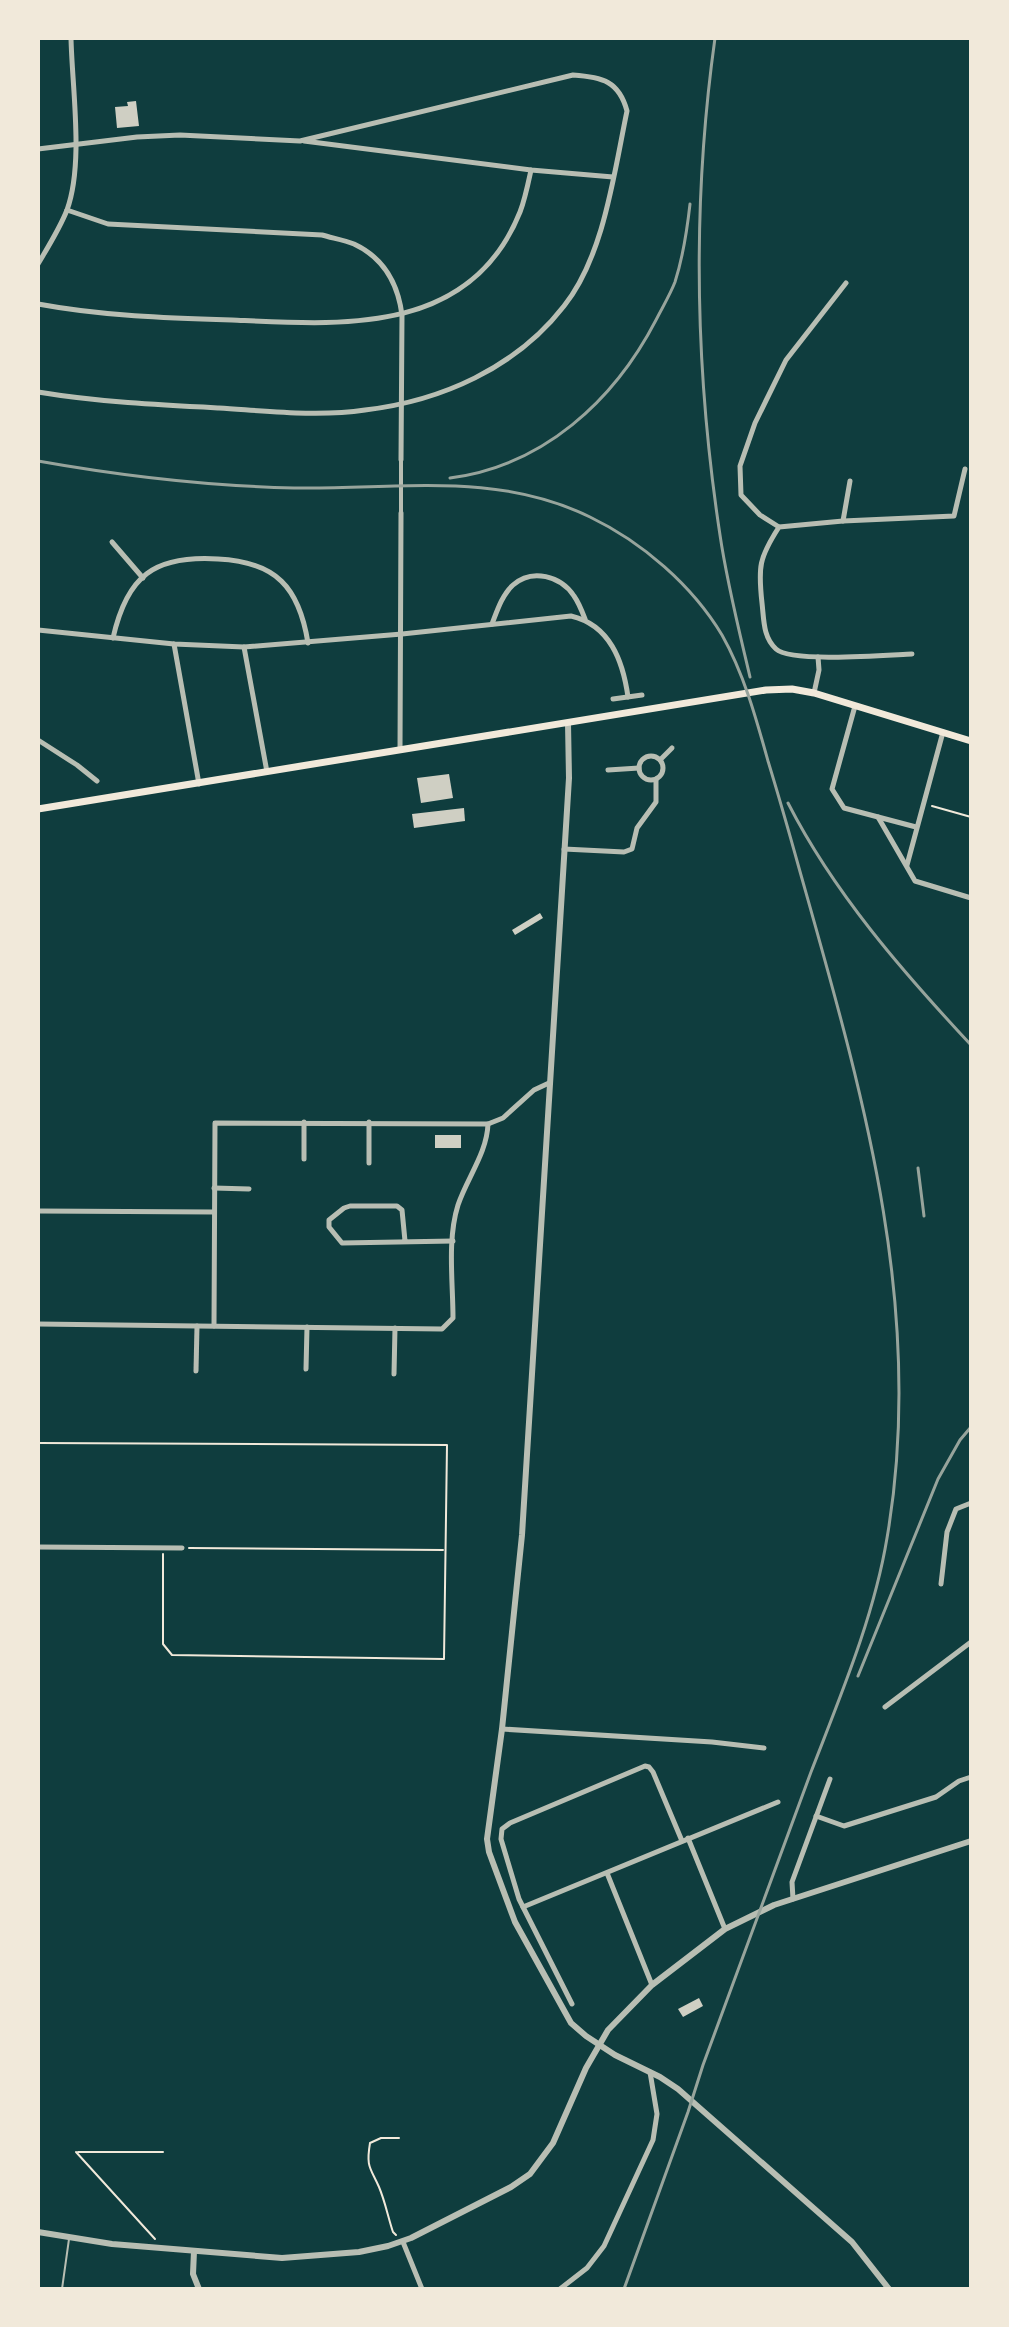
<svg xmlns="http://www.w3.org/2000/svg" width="1009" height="2327" font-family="'Times New Roman',serif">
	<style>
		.building { fill: #cfcfc3 }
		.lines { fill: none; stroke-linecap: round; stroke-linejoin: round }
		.path { stroke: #f1e9da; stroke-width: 2 }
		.service { stroke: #b8beb3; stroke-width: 2 }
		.pedestrian { stroke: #b8beb3; stroke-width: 4 }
		.minor { stroke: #b8beb3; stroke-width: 5 }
		.tertiary { stroke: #b8beb3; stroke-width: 6 }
		.secondary { stroke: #f1e9da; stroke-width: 7 }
		.rail { stroke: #97a49c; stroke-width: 3 }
	</style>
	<rect width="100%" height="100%" fill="#0f3d3e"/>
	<g class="building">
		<path d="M136,101L139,126L117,128L115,107L128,106L127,102Z"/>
		<path d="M449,774L453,798L421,803L417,778Z"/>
		<path d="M464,808L465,821L414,828L412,814Z"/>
		<path d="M540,913L543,918L515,935L512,930Z"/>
		<rect x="435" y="1135" width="26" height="13"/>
		<path d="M699,1998L703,2006L683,2017L678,2009Z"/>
	</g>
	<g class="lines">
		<g class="path">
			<path d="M932,806L971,817"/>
			<path d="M38,1443L447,1445L444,1659L172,1655L163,1644V1554"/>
			<path d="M189,1548L443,1550"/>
			<path d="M76,2152L155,2239"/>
			<path d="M78,2152H163"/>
			<path d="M396,2235L393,2232C388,2217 385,2201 379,2187C370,2167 366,2167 370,2143L381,2138H399"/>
		</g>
		<path class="service" d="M62,2289L69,2239"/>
		<path class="pedestrian" d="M401,460V513"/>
		<g class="minor">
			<path d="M304,141L531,170L613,177"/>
			<path d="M38,149L137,137L180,135L300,141L573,75C602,77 619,81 627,111C614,173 604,256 564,306C516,368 441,401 365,410C318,417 267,411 219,408C159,405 98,402 38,392"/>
			<path d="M67,210L108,224L322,235C332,238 344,240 354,244C384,258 398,284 402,315L401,460"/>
			<path d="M38,264C48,247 60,228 67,210C84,163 72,88 71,38"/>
			<path d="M38,304C102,316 167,318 232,320C342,325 470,336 520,212C525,199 528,184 531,170"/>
			<path d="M843,521L850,481"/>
			<path d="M779,527L760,515L741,495L740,466L755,423L786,360L846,283"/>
			<path d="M112,542L143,578"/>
			<path d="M492,624C497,611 502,595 513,585C532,568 561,576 574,596C579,603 582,611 585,619"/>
			<path d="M38,630L174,644L244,647L402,634L571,616C610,625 623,661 628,697"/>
			<path d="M113,638C127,576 154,555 218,559C276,562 299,587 308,643"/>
			<path d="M174,644L199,784"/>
			<path d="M244,647L267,772"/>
			<path d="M912,654C888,655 791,663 776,649C763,637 764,620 762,603C758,567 759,558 779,527L843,521L954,516L965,469"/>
			<path d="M814,693L819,670L818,657"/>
			<path d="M613,699L642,695"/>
			<path d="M855,706L832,789L844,808L916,827"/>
			<path d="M38,740L77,765L97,781"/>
			<path d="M400,750L401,513"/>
			<circle cx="651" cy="768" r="12"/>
			<path d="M660,760L672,748"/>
			<path d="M608,770L639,768"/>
			<path d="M878,817L915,881L971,898"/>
			<path d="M564,849L624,852L632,849L637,828L656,802V779"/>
			<path d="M907,865L943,732"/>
			<path d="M304,1122V1159"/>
			<path d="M369,1163V1122"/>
			<path d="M214,1188L249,1189"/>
			<path d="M38,1211L214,1212"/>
			<path d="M405,1241L402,1210L397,1206H350L344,1208L329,1220V1227L342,1243L453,1241"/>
			<path d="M38,1324L442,1329L453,1318C453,1282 447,1240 458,1205C467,1178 487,1153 488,1124"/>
			<path d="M214,1326L215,1123L488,1124L503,1118L534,1090L549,1083"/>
			<path d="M306,1369L307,1327"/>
			<path d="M196,1371L197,1326"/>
			<path d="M394,1374L395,1328"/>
			<path d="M38,1547L182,1548"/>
			<path d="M941,1584L947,1532L956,1509L971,1503"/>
			<path d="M885,1707L971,1642"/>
			<path d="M502,1729L712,1742L764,1748"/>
			<path d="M816,1816L844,1826L936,1797L959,1781L971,1777"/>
			<path d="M688,1838L725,1929"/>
			<path d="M607,1873L652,1985"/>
			<path d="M793,1899L792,1882L830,1779"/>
			<path d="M523,1907L778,1802"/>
			<path d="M572,2004L519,1899L501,1839L502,1829L510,1823L645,1766L649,1767L653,1772L682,1841"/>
			<path d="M403,2242L422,2289"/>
			<path d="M560,2289L587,2268L604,2246L653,2140L657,2114L650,2072"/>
		</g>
		<g class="tertiary">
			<path d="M568,723L569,778L522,1535L502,1729L487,1839L489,1852L515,1922L571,2023L586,2036L615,2055L660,2077L678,2089L852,2242L889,2289"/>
			<path d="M38,2232L112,2244L282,2258L359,2252L388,2246L411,2238L511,2187L530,2174L553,2143L586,2068L608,2030L652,1985L725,1929L774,1905L971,1841"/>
			<path d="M194,2251L193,2274L199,2289"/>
		</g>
		<path class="secondary" d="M38,809L766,690L792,689L814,693L971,741"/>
		<g class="rail">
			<path d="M715,38C692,202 695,371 720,535C727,583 739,630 750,677"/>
			<path d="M38,461C122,476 208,486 294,488C396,490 494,470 590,517C642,542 692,585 722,635C744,674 756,718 768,761C779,797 789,832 799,868C861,1088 927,1307 887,1538C874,1617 840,1697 811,1772C775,1869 739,1967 703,2065L688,2112L624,2289"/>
			<path d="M450,478C543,466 614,401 656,320C662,308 670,295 675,282C683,257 687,231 690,204"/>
			<path d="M788,803C834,893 902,971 971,1045"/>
			<path d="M918,1168L924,1216"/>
			<path d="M858,1676L938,1479L960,1440L971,1427"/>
		</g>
	</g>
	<rect width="1009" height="2327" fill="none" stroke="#f1e9da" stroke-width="80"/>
</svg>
